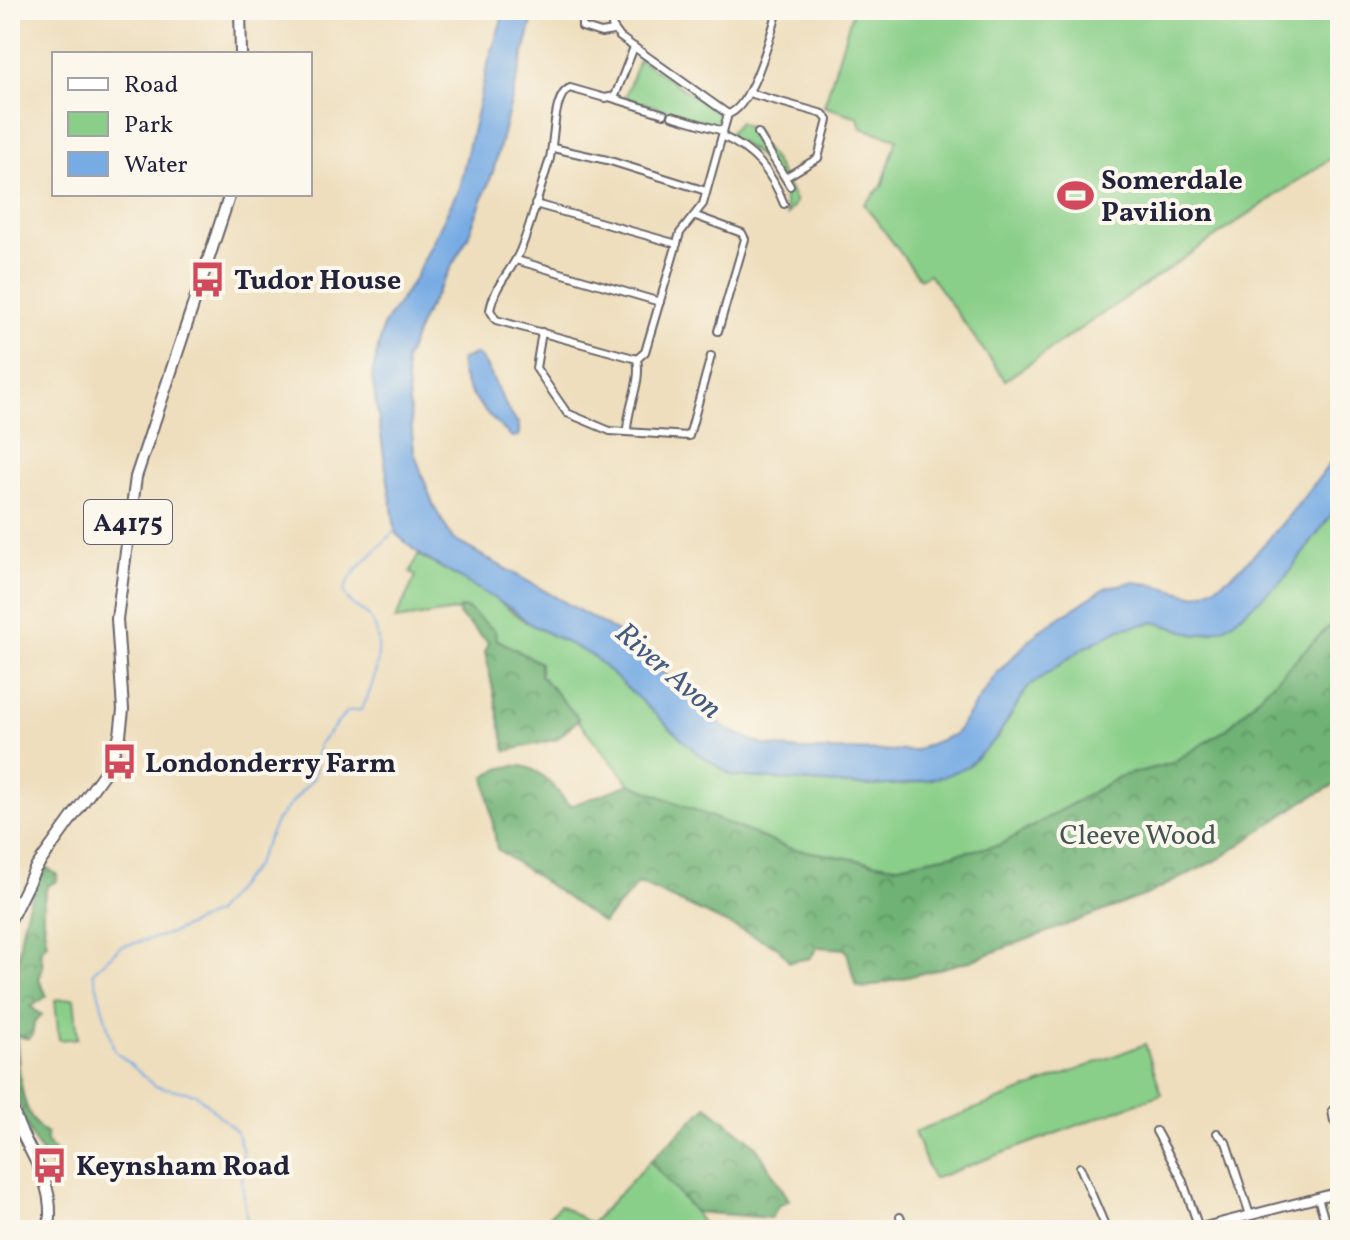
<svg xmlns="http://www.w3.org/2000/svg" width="1350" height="1240" font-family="Vollkorn,serif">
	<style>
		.green { fill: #8acf89; stroke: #567862; stroke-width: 2 }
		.forest { fill: url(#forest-crowns); stroke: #486a58; stroke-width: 2 }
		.water { fill: #77abe4; stroke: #4c6690; stroke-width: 2 }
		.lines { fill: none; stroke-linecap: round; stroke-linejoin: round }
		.stream { stroke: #77abe4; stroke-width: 2 }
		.minor-casing { stroke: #696468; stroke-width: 10 }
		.tertiary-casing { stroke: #696468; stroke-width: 12 }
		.primary-casing { stroke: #696468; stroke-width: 14 }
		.minor { stroke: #fff; stroke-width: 6 }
		.tertiary { stroke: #fff; stroke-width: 8 }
		.primary { stroke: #fff; stroke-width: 10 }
		.labels { text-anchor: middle; stroke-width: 8; stroke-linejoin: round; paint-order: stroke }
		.shield { fill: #fbf7ec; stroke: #636270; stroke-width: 2 }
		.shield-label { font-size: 26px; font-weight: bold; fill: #22223b }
		.poi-label { font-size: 28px; font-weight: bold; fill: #22223b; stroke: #fbf7ec; text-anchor: start }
		.park-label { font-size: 28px; fill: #415652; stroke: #fbf7ec }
		.water-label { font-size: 30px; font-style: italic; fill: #44597f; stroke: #fbf7ec }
	</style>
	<defs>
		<pattern id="forest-crowns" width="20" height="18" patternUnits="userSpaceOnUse" patternTransform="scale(2)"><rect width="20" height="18" fill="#6fb275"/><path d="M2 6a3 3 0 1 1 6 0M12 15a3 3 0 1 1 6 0" fill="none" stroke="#5b9061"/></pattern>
	</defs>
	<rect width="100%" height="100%" fill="#fbf7ec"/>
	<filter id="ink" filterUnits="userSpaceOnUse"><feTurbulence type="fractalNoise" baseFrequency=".0125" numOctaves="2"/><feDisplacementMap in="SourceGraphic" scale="16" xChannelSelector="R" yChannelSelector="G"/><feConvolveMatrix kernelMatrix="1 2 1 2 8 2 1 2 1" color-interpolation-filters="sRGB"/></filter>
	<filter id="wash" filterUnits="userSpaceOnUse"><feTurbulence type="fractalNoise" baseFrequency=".006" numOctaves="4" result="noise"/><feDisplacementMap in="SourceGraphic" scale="32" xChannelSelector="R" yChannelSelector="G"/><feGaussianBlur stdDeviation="1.8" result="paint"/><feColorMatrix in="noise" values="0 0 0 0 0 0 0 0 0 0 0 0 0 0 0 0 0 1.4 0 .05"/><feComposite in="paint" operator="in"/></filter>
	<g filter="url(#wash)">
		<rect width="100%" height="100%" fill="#eedebd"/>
		<g class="green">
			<path d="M853,10H1340V152L1005,380L929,274L920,279L864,204L882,186L897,139L861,128L858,117L824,106Z"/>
			<path d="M639,59L723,116L720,127L625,97Z"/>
			<path d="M739,122L758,133L754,137L772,157L796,202L787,215C784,180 759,149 727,136Z"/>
			<path d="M1340,503V615L1227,729L1172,763L1119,777L1000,845L894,866L788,848L630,784L540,675V663L496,639L468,609L395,620L416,576L410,573L418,555L489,594L524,621L593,656L698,754L734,776L865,786L908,784L945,776L987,747L996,739L1028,687L1082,649L1120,629L1155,622L1197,635L1213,632L1284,579Z"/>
			<path d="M74,998L78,1038L59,1040L55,1000Z"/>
			<path d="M1145,1044L1162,1094L933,1179L914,1132Z"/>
			<path d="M650,1161L695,1212L706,1230H536L560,1205L591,1224Z"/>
		</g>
		<g class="forest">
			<path d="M459,608L468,609L495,631L496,639L540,663V675L579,719L557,739L506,751L485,652L488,642L459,615Z"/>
			<path d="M1340,615V782L1302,802L1221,858L1146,895L970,961L864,988L857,986C850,974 852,961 845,949L818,947L810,958L789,962L778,947L639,883L603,923L497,849L485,776C527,751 544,775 570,806L630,784L788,848L894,866L1000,845L1119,777L1172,763L1227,729Z"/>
			<path d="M46,867L57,875V881L47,886C41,909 42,921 47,943L40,951L43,966L39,980L47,996L31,1007L42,1015L34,1023L32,1036L28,1039L16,1035C20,1064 17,1116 47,1134L46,1142L54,1150L59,1173C19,1136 10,1077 10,1025L16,1024C17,970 16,913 46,867Z"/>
			<path d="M707,1106L755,1145L789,1200L778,1206L771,1218L695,1212L650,1161Z"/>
		</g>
		<g class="water">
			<path d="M505,10H535L493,172L467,239L423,317L405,361L414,452L434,507L453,539L619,633L726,729L763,745L798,750L914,751L955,734L997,673L1039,631L1105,588L1132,582L1151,584L1192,595C1240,589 1309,489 1340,451V503L1284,579L1234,621L1224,628L1197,635L1155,622L1120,629L1082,649L1028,687L996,739L968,766L945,776L908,784L865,786L734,776L698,754L593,656L530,624L512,609L422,556L396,534L372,376L383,326L415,278L459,188L488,63Z"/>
			<path d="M474,354C490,358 500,406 519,424V436L512,437C493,421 457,387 461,360Z"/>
		</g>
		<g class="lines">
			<path class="stream" d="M248,1230L242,1182L243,1152L236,1131L196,1094L155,1086L114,1050L93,972L120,947L172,933L215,913L255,866L277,820L314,777L319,744L348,711L361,710C374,688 387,641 370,618C361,607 349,607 344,592C350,568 379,551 394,531"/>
		</g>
	</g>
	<g filter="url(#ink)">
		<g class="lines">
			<defs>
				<g id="minor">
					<path d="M582,10V27L601,33L613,31"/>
					<path d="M616,10L612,26L620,37L728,114"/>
					<path d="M634,47L615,96L605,98L570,88C552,95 555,143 549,162C539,191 532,222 520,251C511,273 495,283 490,310L496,320L637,359"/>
					<path d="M749,93L823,114L828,120L818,158L786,177"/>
					<path d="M612,98L664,114"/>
					<path d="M728,114C752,108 771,34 778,10"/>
					<path d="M672,116L723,131"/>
					<path d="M758,133L790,186"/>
					<path d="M722,136C755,151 771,171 784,204"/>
					<path d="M553,148L607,160L706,191"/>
					<path d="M535,204L677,244"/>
					<path d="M696,216L742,233L745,239L718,331"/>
					<path d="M516,260L660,302"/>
					<path d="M542,332L536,368L567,413L610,431L689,436L711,356"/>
					<path d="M627,432C627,406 642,384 637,359L645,352L680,233L703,204L728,114"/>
					<path d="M1334,1121L1332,1111L1340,1107"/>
					<path d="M1156,1131L1182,1179L1199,1228"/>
					<path d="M1217,1133L1226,1142L1250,1215"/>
					<path d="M1080,1167L1107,1230"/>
					<path d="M1318,1198L1328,1230"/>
					<path d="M900,1217L906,1230"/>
				</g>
				<path id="tertiary" d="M1193,1230L1340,1192"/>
				<g id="primary">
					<path d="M240,10L241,54"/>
					<path d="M10,920L35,869L107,769L120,735L123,710L117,619L136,477L230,194"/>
					<path d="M10,1100C21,1149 57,1175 49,1228"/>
				</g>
			</defs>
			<use href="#minor" class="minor-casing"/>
			<use href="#tertiary" class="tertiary-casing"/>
			<use href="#primary" class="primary-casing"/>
			<use href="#minor" class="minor"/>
			<use href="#tertiary" class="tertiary"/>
			<use href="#primary" class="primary"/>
		</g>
	</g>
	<defs>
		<symbol id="stadium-bare" viewBox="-9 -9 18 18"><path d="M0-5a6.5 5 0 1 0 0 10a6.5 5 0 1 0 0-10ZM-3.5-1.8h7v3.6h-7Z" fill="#d1495b" stroke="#fbf7ec" stroke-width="2.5" paint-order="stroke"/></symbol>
		<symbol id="bus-bare" viewBox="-9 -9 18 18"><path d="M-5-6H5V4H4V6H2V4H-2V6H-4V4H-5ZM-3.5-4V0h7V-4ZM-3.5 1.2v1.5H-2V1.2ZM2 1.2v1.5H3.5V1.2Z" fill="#d1495b" stroke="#fbf7ec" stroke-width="2.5" paint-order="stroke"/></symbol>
	</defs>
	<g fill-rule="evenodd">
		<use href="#stadium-bare" x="1050" y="170" width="51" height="51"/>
		<use href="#bus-bare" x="182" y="254" width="51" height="51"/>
		<use href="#bus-bare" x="94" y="736" width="51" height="51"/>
		<use href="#bus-bare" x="24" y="1140" width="51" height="51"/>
	</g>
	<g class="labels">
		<rect class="shield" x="84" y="500" width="88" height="44" rx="6"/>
		<g class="shield-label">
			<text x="128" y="531">A4175</text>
		</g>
		<g class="poi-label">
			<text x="1101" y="189">Somerdale<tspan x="1101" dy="32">Pavilion</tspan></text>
			<text x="234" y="289">Tudor House</text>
			<text x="145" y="772">Londonderry Farm</text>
			<text x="76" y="1175">Keynsham Road</text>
		</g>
		<g class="park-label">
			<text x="1138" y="844">Cleeve Wood</text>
		</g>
		<g class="water-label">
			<text transform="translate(669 670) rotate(41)" y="10">River Avon</text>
		</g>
	</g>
	<rect width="1350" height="1240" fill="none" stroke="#fbf7ec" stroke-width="40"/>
	<rect x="52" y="52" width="260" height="144" fill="#fbf7ec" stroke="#a4a2a5" stroke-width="2"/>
	<rect x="68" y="78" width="40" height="12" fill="#ffffff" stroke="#a4a2a5" stroke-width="2"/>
	<text x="124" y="92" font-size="24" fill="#22223b">Road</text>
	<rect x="68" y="112" width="40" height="24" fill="#8acf89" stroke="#a4a2a5" stroke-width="2"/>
	<text x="124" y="132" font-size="24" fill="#22223b">Park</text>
	<rect x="68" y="152" width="40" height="24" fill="#77abe4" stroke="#a4a2a5" stroke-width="2"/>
	<text x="124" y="172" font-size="24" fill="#22223b">Water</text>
</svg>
